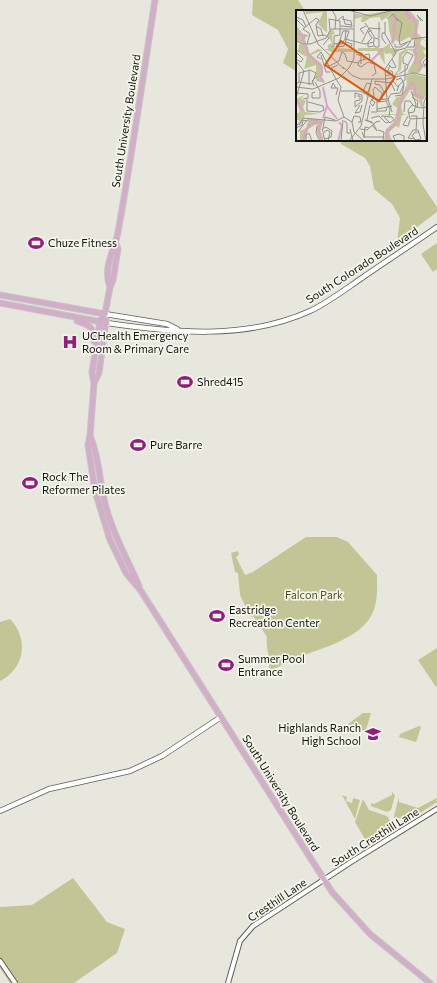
<svg xmlns="http://www.w3.org/2000/svg" width="437" height="983" font-family="Commissioner,sans-serif">
	<style>
		.green { fill: #c3c596 }
		.lines { fill: none; stroke-linecap: round; stroke-linejoin: round }
		.tertiary-casing { stroke: #5e5e56; stroke-width: 6 }
		.secondary-casing { stroke: #5e5e56; stroke-width: 6 }
		.primary-casing { stroke: #c6c6c5; stroke-width: 7 }
		.tertiary { stroke: #fff; stroke-width: 4 }
		.secondary { stroke: #fff; stroke-width: 4.5 }
		.primary { stroke: #d2aec8; stroke-width: 5 }
		.labels { text-anchor: middle; stroke-width: 3.5; stroke-linejoin: round; paint-order: stroke }
		.street-label { font-size: 11px; fill: #12130f; stroke: #f4f5eb }
		.poi-label { font-size: 11px; fill: #12130f; stroke: #f4f5eb; text-anchor: start }
		.park-label { font-size: 11px; fill: #545420; stroke: #f4f5eb }
		.inset-river { fill: none; stroke: #dea1cb; stroke-width: 2 }
		.inset-road { fill: none; stroke: #92928b; stroke-width: 1 }
		.view { fill: #dd560c; fill-opacity: 0.15; stroke: #dd560c; stroke-width: 2 }
		.inset-edge { fill: none; stroke: #12130f; stroke-width: 2 }
	</style>
	<rect width="100%" height="100%" fill="#e7e7de"/>
	<g class="green">
		<path d="M253,0H298L305,11H297V72L283,63L288,49L278,30L252,15Z"/>
		<path d="M340,140H392L437,207V212L397,242L400,218L392,204L374,189L370,166L365,158L341,144Z"/>
		<path d="M437,243V269L433,272L421,254Z"/>
		<path d="M306,537H337L348,542L377,575C377,588 378,600 373,612C361,641 315,649 290,661C282,664 275,669 268,673C272,657 265,651 267,637L253,616L252,617L246,613L248,612L240,595L238,573L235,572L231,553L238,551L239,555L236,557L245,575L253,572Z"/>
		<path d="M10,619C29,639 25,668 0,681V622Z"/>
		<path d="M437,648V686L436,687L418,660Z"/>
		<path d="M363,713H371L365,733L362,732L360,725L354,728L353,726L350,727L348,724Z"/>
		<path d="M419,726L421,727L416,742L399,737L400,734Z"/>
		<path d="M392,792L395,795L391,810L387,812L371,806V803L374,804L392,795Z"/>
		<path d="M342,795L347,797L346,801L352,803L353,798L360,800L355,819Z"/>
		<path d="M399,797V802L418,808L437,798V802L403,824L405,819L399,818L395,819L394,816Z"/>
		<path d="M363,799L369,810L387,816L391,822L386,830L391,831L371,844L366,841L355,822Z"/>
		<path d="M73,878L107,922L125,929L117,953L74,983H10L0,968V907L32,905Z"/>
	</g>
	<g class="lines">
		<defs>
			<g id="tertiary">
				<path d="M0,961L15,983"/>
				<path d="M228,983L240,941L253,926L351,862L437,809"/>
			</g>
			<g id="secondary">
				<path d="M105,314L167,324L177,329"/>
				<path d="M107,323C174,333 246,340 310,311C327,303 343,291 359,280C385,262 411,245 437,227"/>
				<path d="M0,811L49,789L130,771L162,756L221,717"/>
			</g>
			<g id="primary">
				<path d="M116,244L118,249L113,280L110,287L105,314L100,321L92,372L94,383L90,436L88,445L95,491L110,540L126,573L141,591L332,892L370,934L430,983"/>
				<path d="M110,287C102,268 115,250 118,232C132,155 143,77 155,0"/>
				<path d="M0,295L105,314"/>
				<path d="M0,303L107,323"/>
				<path d="M77,321C88,324 95,328 94,341"/>
				<path d="M94,383L99,373L106,320"/>
				<path d="M90,436C100,458 99,484 106,507C113,535 128,560 139,586"/>
			</g>
		</defs>
		<use href="#tertiary" class="tertiary-casing"/>
		<use href="#secondary" class="secondary-casing"/>
		<use href="#primary" class="primary-casing"/>
		<use href="#tertiary" class="tertiary"/>
		<use href="#secondary" class="secondary"/>
		<use href="#primary" class="primary"/>
	</g>
	<defs>
		<symbol id="stadium-bare" viewBox="-9 -9 18 18"><path d="M0-5a6.5 5 0 1 0 0 10a6.5 5 0 1 0 0-10ZM-3.5-1.8h7v3.6h-7Z" fill="#931d7b" stroke="#f4f5eb" stroke-width="2.5" paint-order="stroke"/></symbol>
		<symbol id="hospital-bare" viewBox="-9 -9 18 18"><path d="M-5-5h3v3.5h4V-5h3V5h-3V1.5h-4V5h-3Z" fill="#931d7b" stroke="#f4f5eb" stroke-width="2.5" paint-order="stroke"/></symbol>
		<symbol id="school-bare" viewBox="-9 -9 18 18"><path d="M0-5L7-2L0 1L-7-2ZM-4 1L0 2.5L4 1V4Q0 6-4 4Z" fill="#931d7b" stroke="#f4f5eb" stroke-width="2.5" paint-order="stroke"/></symbol>
	</defs>
	<g fill-rule="evenodd">
		<use href="#stadium-bare" x="25" y="232" width="22" height="22"/>
		<use href="#hospital-bare" x="59" y="331" width="22" height="22"/>
		<use href="#stadium-bare" x="174" y="371" width="22" height="22"/>
		<use href="#stadium-bare" x="127" y="434" width="22" height="22"/>
		<use href="#stadium-bare" x="19" y="472" width="22" height="22"/>
		<use href="#stadium-bare" x="206" y="605" width="22" height="22"/>
		<use href="#stadium-bare" x="215" y="654" width="22" height="22"/>
		<use href="#school-bare" x="362" y="723" width="22" height="22"/>
	</g>
	<g class="labels">
		<g class="street-label">
			<text transform="translate(126 121) rotate(-81)" y="4">South University Boulevard</text>
			<text transform="translate(362 265) rotate(-33)" y="4">South Colorado Boulevard</text>
			<text transform="translate(281 793) rotate(58)" y="4">South University Boulevard</text>
			<text transform="translate(375 837) rotate(-32)" y="4">South Cresthill Lane</text>
			<text transform="translate(277 900) rotate(-34)" y="4">Cresthill Lane</text>
		</g>
		<g class="poi-label">
			<text x="48" y="247">Chuze Fitness</text>
			<text x="82" y="340">UCHealth Emergency<tspan x="82" dy="13">Room &amp; Primary Care</tspan></text>
			<text x="197" y="386">Shred415</text>
			<text x="150" y="449">Pure Barre</text>
			<text x="42" y="481">Rock The<tspan x="42" dy="13">Reformer Pilates</tspan></text>
			<text x="229" y="614">Eastridge<tspan x="229" dy="13">Recreation Center</tspan></text>
			<text x="238" y="663">Summer Pool<tspan x="238" dy="13">Entrance</tspan></text>
			<text x="361" y="732" text-anchor="end">Highlands Ranch<tspan x="361" dy="13">High School</tspan></text>
		</g>
		<g class="park-label">
			<text x="314" y="599">Falcon Park</text>
		</g>
	</g>
	<g transform="translate(296 10)">
		<rect width="131" height="131" fill="#e7e7de"/>
		<path d="M8,0H31V23L22,14L27,2L10,4ZM99,0H113L123,11L121,23L131,32L126,29L124,34L131,39L127,41L130,46L125,52L131,59L127,57L123,63H111L119,49L117,41L112,40L106,45L105,60L101,63L103,65L96,67L102,60L103,43L110,39H118L120,29H115L113,27L104,32L99,30L97,35L93,20L92,9L96,4L85,11L84,7L74,8L68,12H65L66,7L58,9L59,3L65,5ZM0,15L7,24L13,25L9,28L10,34L1,31ZM37,20L39,24L36,25L37,36L34,38L57,39V42H36L28,39H32V35L36,33L32,26L33,21ZM94,33V38L104,39L97,47L95,43L89,44L88,41L89,55L81,41H62V38H87ZM3,34L11,35L14,44L22,39L27,40L15,45L26,54L25,67L29,73L20,71V55L8,59L11,47L0,41L3,39ZM118,64L130,67L131,84L126,91L127,96L125,98L123,90L116,85L117,80H114L105,95L107,104L111,105H106L103,118L100,116L93,122L96,131H88L90,119L97,113L100,105H72L100,104L101,98L96,94L101,87L106,86L111,74L110,66ZM8,85L5,89L10,91L7,97L9,102L24,104L9,105L5,113L0,115L4,111L0,109V104L4,102L0,89ZM28,110L24,120L28,131H25L21,123V114L12,119L9,131H4V121L10,118L12,111Z" fill="#c3c596"/>
		<path class="inset-river" d="M112,0L110,4L114,5L113,8L117,7L120,15V24H118L121,28M0,23L9,26L6,30L9,34M96,33L99,20L97,17L99,14L98,6M10,35L11,43L26,57V65L24,66L28,72M75,51L87,39M118,54L121,44L118,42L122,34M122,61L126,56L123,52L125,50M116,74L120,77L118,84L128,88M0,89L6,100M31,96L41,109M27,108L31,96L27,77M25,111L23,122L26,129M6,131L13,115L24,111M42,131L46,116L43,112M92,131L90,123L103,110L101,107L107,84L118,72"/>
		<path class="inset-road" d="M7,0L22,34L48,59M36,0L40,7L39,19M52,0L74,6L98,0M0,7L7,10L10,17M100,8L106,13L103,29L104,35L114,31M0,9L9,18M91,9L97,4L102,11M42,10L47,6L49,14L56,15M125,11L121,5L127,11M89,12V24L100,43L89,59L91,89M20,16L25,19L27,26M45,16L56,17L55,11L46,9M34,20L33,9L44,11V25L38,26V37H35M76,20L72,22L76,28L72,32V37L78,36M89,23H86V28L90,34M68,24L64,19L70,16M83,28V12M49,29L69,34L78,32V26L69,13M0,31L7,34H14L30,28L35,19H58M66,32L73,18L85,19M77,32L79,37H83V29L78,28M43,33L46,34L49,29L50,20M11,34L14,24L7,19L20,8L23,10L20,15L22,26L29,25L33,28L27,35M38,34L43,33L47,21H53L48,36L41,37V34M49,34L55,37L56,34L50,32M99,34V37H105L111,33M111,37H118L119,29M99,41L110,38L116,29L131,27M0,42L7,49L5,52L0,49M58,42L66,43L68,49M111,42L117,45L112,55L107,53V47ZM60,44L65,46V54M25,45L30,62H34M68,45L73,44L74,48L63,51L62,55L65,57L72,52L78,54L80,63L76,66M131,48L127,52L129,56L131,52M25,49L21,47L25,42L40,69M0,51L8,61L0,88M92,54L96,58L100,57L96,49M94,55L91,63H95M33,56L43,51L46,42L49,44L51,51L62,53M47,57L57,66L65,69H90L118,63L131,66M39,60L37,61L35,58L42,55M103,64L111,59L112,55M89,66L97,64L96,61H91M40,69L45,77L42,90L48,107L56,112L58,122L68,131M19,72L24,81V88H16V83L19,82M71,73L75,74L71,84L67,81ZM93,73L97,71L102,77M0,74L3,72V63L14,60L20,63L16,74L3,72M79,74V71L95,73L99,81M79,74L84,75L88,82V85L86,86M13,75V60M18,76L16,71L21,66M0,77L17,79L43,68L53,58L58,48V1M79,77L86,83V90M40,78L37,73L35,78H42L40,85M45,81H64L80,90L91,89M101,81L103,75L109,70V55M0,83L12,84V88L7,89M99,86L106,85L108,75M116,87L122,91L121,98M59,88V83L66,85V91L59,97M11,89V101L24,102M75,89L77,91L79,92L77,96L74,93V92L76,90L78,87V86L77,80L79,77M92,89L96,102M90,91L94,99L93,106M12,92L27,96L28,100L24,102M81,92L91,91L95,84L104,83L108,74L105,68L100,70M64,95L59,103L64,102L66,95M59,97V91L64,90V86H61M131,97L124,98L116,95L112,100L114,109L131,108M81,99L96,96M81,101H90L91,97M75,102H81V90M108,102L109,91H114L117,95M112,103L118,102L120,94L115,81M112,106L107,115L112,116L114,110M115,106H121L120,120M85,107L86,106L96,107L98,110L94,113L88,107M75,108L83,106L90,113L93,112M71,110L74,95M48,111L51,113V123H54M56,112L58,106L64,107L65,112H62M76,112L69,110L77,113L81,121L76,115M0,115L4,114L7,108L40,111L48,107M21,116L20,123L24,131M0,118L6,115L7,110L11,111M27,118L29,107L39,110M54,119L57,131M64,119L71,120L80,112L84,111M82,120L88,122L87,131M2,122L11,110H22M27,122L26,119L30,117L36,121L35,127L29,129M66,122L68,127H87M123,122H119L116,126L120,130L125,129M68,128L69,117L73,118M119,129L112,128L117,120H122L125,129M99,130L97,126L103,124L108,126V131M10,131V125L13,123L16,131M29,131L27,123L31,120L34,122L32,131M45,131L47,110M53,131L65,116L76,69M130,131L127,114L128,92L131,85"/>
		<path class="view" d="M45,31L99,67L83,91L29,55Z"/>
		<rect width="131" height="131" class="inset-edge"/>
	</g>
</svg>
